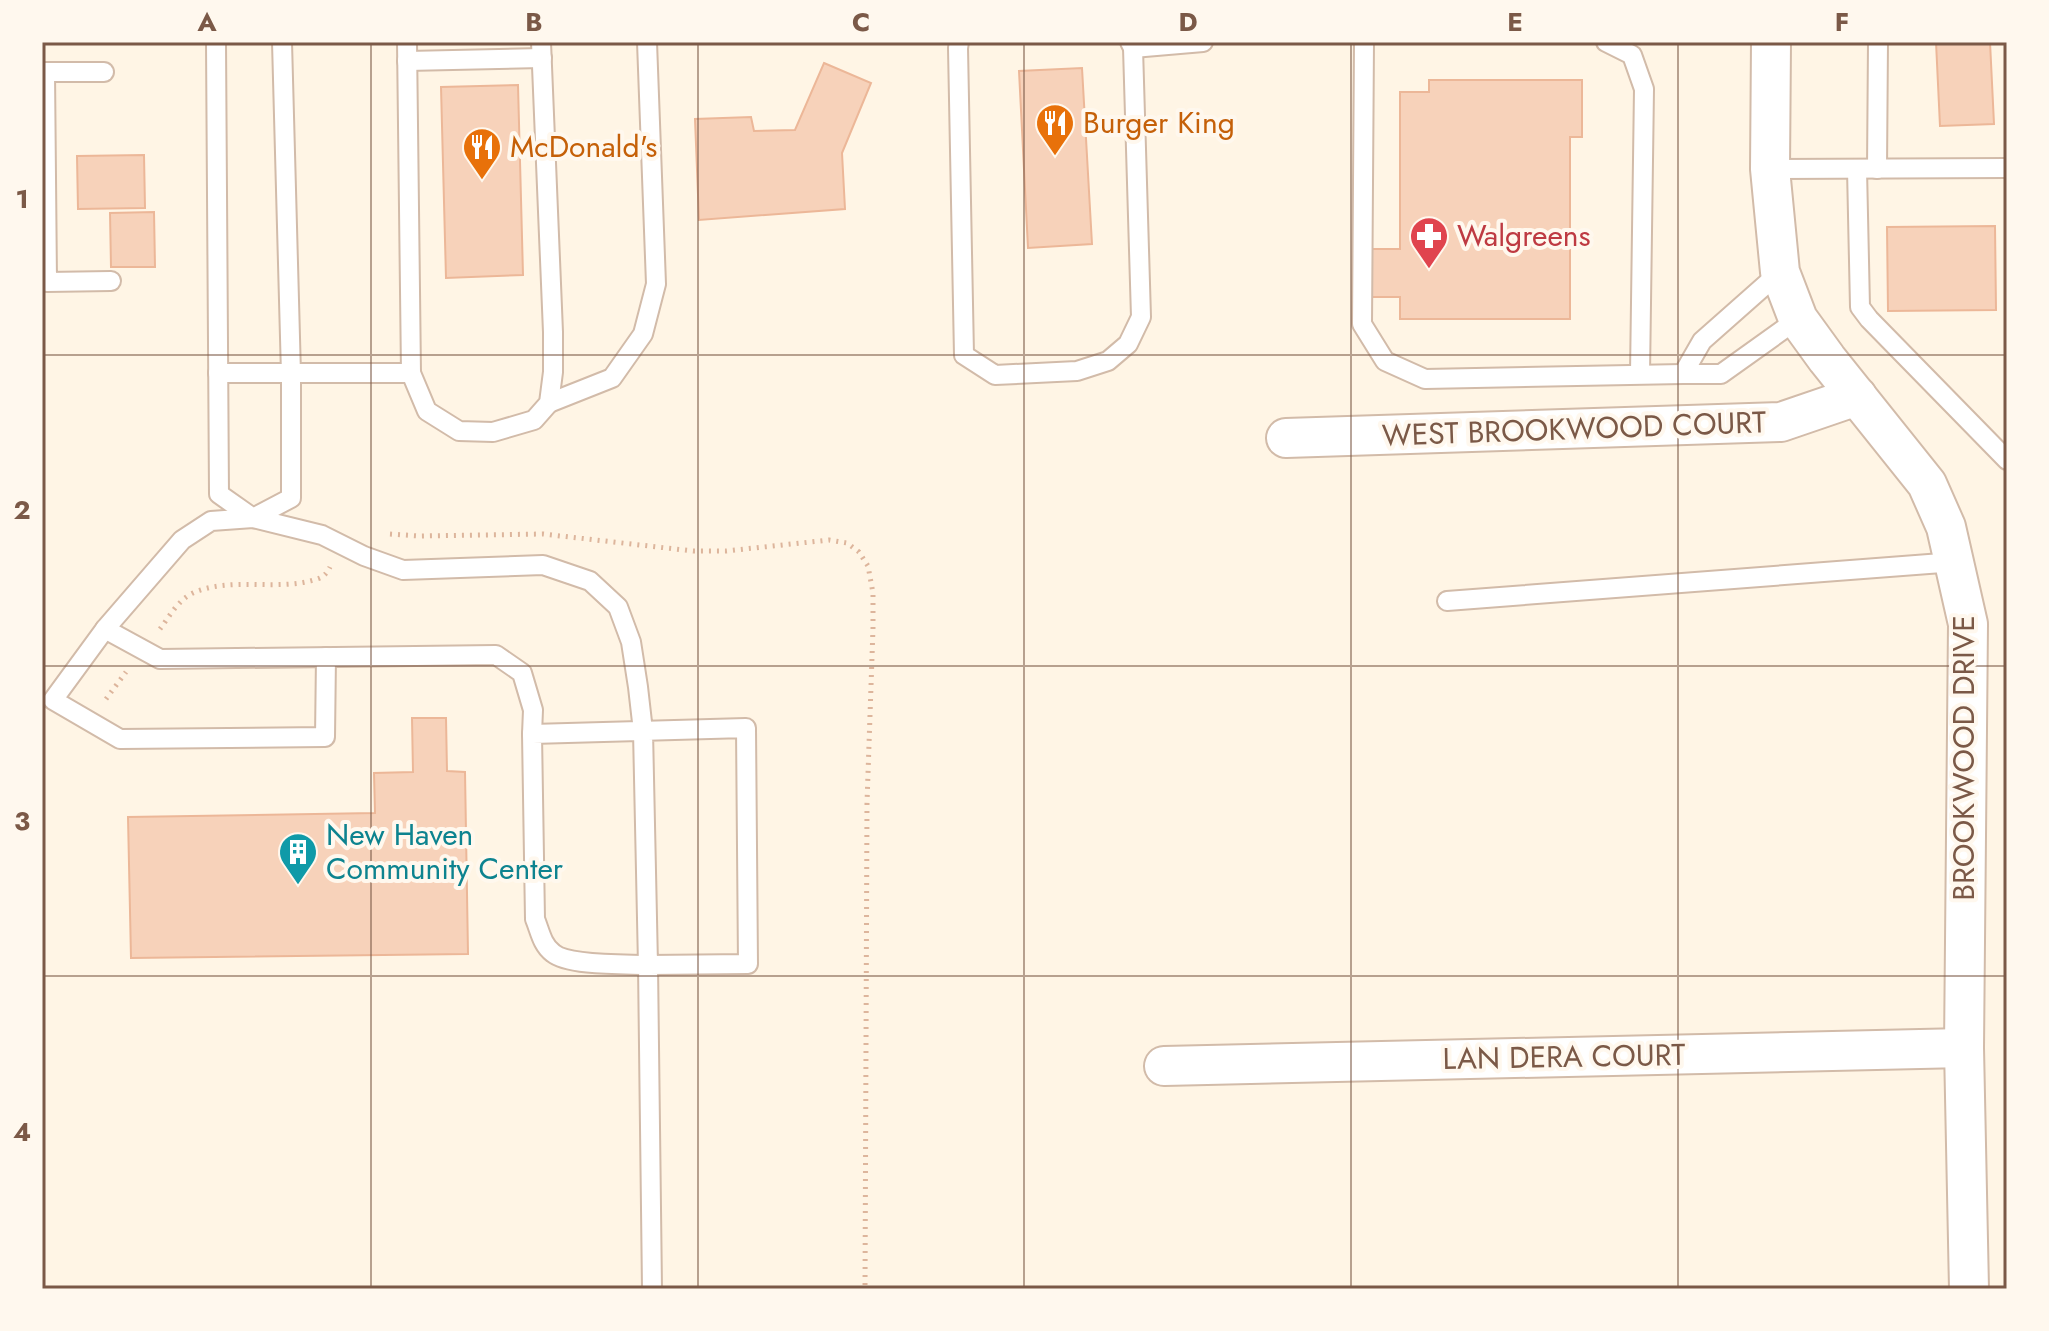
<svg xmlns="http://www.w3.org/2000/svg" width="2049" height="1331" font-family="Jost,sans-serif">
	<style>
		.building { fill: #f7d2ba; stroke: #ecb798; stroke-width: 2 }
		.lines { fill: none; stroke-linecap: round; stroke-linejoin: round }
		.service-casing { stroke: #d2bba9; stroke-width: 22 }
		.minor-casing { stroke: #d2bba9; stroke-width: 42 }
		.path { stroke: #ddb59c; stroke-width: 5; stroke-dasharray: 2 6; stroke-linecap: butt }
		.service { stroke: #fff; stroke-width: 18 }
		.minor { stroke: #fff; stroke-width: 38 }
		.grid { fill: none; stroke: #7b5947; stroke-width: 2; stroke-opacity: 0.55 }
		.labels { text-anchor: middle; stroke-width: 8; stroke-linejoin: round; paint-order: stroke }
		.food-label { font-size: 30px; fill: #c56008; stroke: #fff8ee; text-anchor: start }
		.health-label { font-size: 30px; fill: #be3a42; stroke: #fff8ee; text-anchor: start }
		.street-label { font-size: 30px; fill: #7b5947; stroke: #fff8ee }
		.culture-label { font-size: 30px; fill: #0d838f; stroke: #fff8ee; text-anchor: start }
		.neatline { fill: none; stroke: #7b5947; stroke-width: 3 }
		.grid-label { font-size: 26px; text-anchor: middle; font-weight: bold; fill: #7b5947 }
	</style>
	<rect width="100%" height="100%" fill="#fff5e5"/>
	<g class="building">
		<path d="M1936,42H1990L1994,124L1940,126Z"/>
		<path d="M824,63L871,83L842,153L845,209L699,220L695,119L751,117L754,131L795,130Z"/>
		<path d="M1082,68L1092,244L1028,248L1019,71Z"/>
		<path d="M1429,80H1582V137H1570V319H1400V297H1365V249H1400V92H1429Z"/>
		<path d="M518,85L523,275L446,278L441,87Z"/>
		<path d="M144,155L145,208L78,209L77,156Z"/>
		<path d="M154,212L155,267H111L110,213Z"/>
		<path d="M1995,226L1996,310L1888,311L1887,227Z"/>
		<path d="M412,718H446L447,771L465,772L468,954L131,958L128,817L375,813L374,773L413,772Z"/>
	</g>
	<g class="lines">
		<defs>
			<g id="service">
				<path d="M216,42L219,494L253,518L291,498V374L282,42"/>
				<path d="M407,42L411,373L427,411L459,431L493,432L534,420L549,403L553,372V332L541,42"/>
				<path d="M959,42L958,48L964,355L995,375L1077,371L1108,361L1128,344L1141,317L1133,48L1130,42"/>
				<path d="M1364,42L1362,324L1385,361L1425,379L1683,374"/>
				<path d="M1606,42L1632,55L1644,89L1640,374"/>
				<path d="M1133,48L1203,42"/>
				<path d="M407,61L542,58"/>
				<path d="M42,72H104"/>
				<path d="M45,72L47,282L111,281"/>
				<path d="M1770,169L2007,168"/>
				<path d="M1857,169L1860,307L1869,319L2007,460"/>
				<path d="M1877,169L1878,42"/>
				<path d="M1780,272L1702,341L1683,374H1721L1798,319"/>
				<path d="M218,373H411"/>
				<path d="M549,403L612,378L643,334L656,284L647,42"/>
				<path d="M1447,601L1955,562"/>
				<path d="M105,629L160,659L496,655L522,673L533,710L532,734"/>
				<path d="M326,657L325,737L120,739L53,700L105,629L182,540L211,521L253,518L322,535L364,556L403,570L543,565L590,581L618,607L631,642L638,687L643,731L648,965C626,964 568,966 553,953C542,945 540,931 535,919L532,734L746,728L748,964L648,965L652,1289"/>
			</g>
			<g id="minor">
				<path d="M1771,42L1770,169L1780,272L1798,319L1827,359L1927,484L1946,527L1968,624L1964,1048L1969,1289"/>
				<path d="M1286,438L1781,422L1857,396"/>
				<path d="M1164,1066L1964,1048"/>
			</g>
		</defs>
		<use href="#service" class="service-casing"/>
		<use href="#minor" class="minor-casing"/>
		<g class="path">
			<path d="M390,534L419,536L543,534L693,551H726L829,540L847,543L859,552L868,566L873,593V628L867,803L865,1289"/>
			<path d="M160,629C169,617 178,600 193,593C231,576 279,592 317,579C324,577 327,573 330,567"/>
			<path d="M106,699L126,672"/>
		</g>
		<use href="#service" class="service"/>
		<use href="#minor" class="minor"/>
	</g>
	<path class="grid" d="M371,42V1289M698,42V1289M1024,42V1289M1351,42V1289M1678,42V1289M42,355H2007M42,666H2007M42,976H2007"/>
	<defs>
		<symbol id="restaurant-pin" viewBox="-11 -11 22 30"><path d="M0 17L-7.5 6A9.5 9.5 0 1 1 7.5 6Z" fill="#e8710a" stroke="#fff8ee"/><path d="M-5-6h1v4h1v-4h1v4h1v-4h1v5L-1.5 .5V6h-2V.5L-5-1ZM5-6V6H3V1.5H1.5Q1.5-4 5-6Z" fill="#fff"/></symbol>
		<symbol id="pharmacy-pin" viewBox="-11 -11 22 30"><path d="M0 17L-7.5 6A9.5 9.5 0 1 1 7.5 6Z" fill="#e0444e" stroke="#fff8ee"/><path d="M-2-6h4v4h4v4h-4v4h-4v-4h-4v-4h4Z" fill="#fff"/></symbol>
		<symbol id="building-pin" viewBox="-11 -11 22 30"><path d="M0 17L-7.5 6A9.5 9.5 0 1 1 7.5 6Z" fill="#0f9aa8" stroke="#fff8ee"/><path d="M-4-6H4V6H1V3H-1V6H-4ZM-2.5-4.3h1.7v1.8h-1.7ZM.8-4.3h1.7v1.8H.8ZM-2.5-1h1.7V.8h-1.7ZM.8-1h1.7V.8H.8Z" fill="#fff"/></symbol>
	</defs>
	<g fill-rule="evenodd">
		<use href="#restaurant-pin" x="1033" y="101" width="44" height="60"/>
		<use href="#restaurant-pin" x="460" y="125" width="44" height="60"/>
		<use href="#pharmacy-pin" x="1407" y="214" width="44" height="60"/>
		<use href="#building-pin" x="276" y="830" width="44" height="60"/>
	</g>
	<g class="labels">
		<g class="food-label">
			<text x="1083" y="133">Burger King</text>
			<text x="510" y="157">McDonald's</text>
		</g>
		<g class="health-label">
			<text x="1457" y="246">Walgreens</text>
		</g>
		<g class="street-label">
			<text transform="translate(1574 429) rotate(-2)" y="10">WEST BROOKWOOD COURT</text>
			<text transform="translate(1964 758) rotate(-90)" y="10">BROOKWOOD DRIVE</text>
			<text transform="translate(1564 1057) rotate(-1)" y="10">LAN DERA COURT</text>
		</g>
		<g class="culture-label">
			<text x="326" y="845">New Haven<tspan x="326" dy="34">Community Center</tspan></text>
		</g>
	</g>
	<rect width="2049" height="1331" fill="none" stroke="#fff8ee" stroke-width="88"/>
	<rect x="44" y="44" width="1961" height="1243" class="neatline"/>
	<g class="grid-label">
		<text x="207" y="31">A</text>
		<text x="534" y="31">B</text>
		<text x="861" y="31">C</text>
		<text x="1188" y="31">D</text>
		<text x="1515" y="31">E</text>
		<text x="1842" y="31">F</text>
		<text x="22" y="208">1</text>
		<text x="22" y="519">2</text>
		<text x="22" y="830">3</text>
		<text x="22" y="1141">4</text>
	</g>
</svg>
